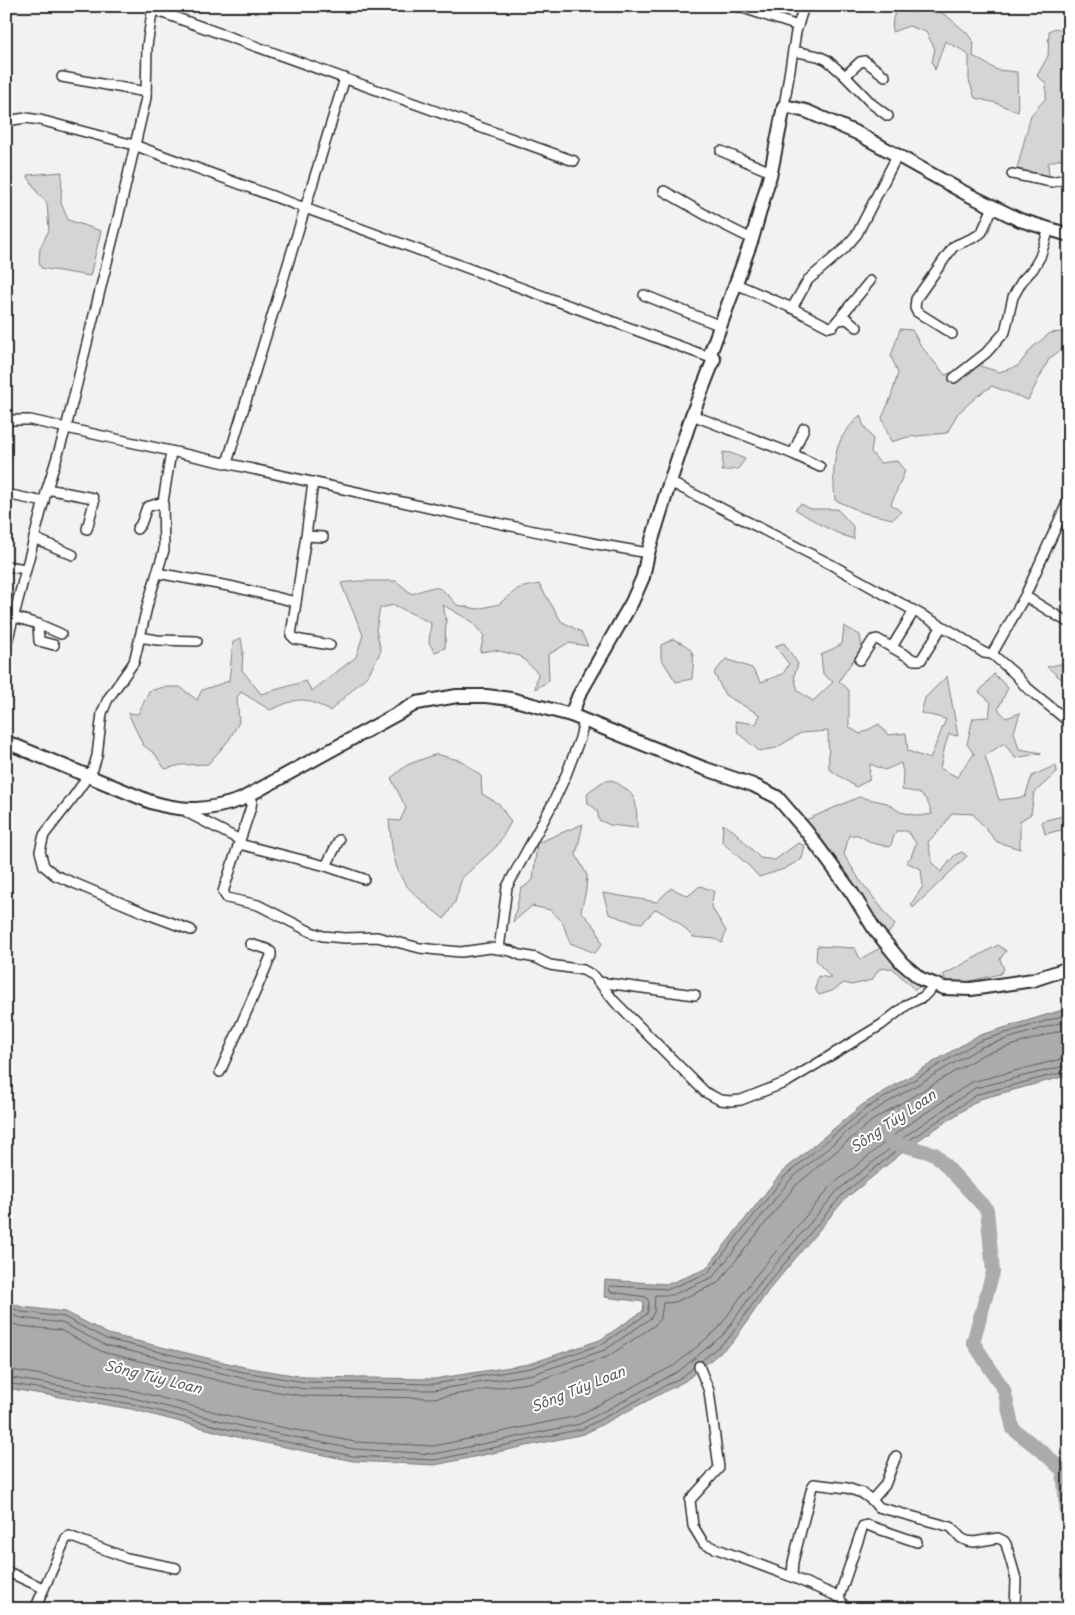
<svg xmlns="http://www.w3.org/2000/svg" width="1075" height="1615" font-family="'Playpen Sans',sans-serif">
	<style>
		.green { fill: #d5d5d5; stroke: #808080 }
		.water { fill: #ababab; stroke: #787878 }
		.lines { fill: none; stroke-linecap: round; stroke-linejoin: round }
		.shore { stroke: #5e5e5e; stroke-width: 1 }
		.river { stroke: #ababab; stroke-width: 14 }
		.street-casing { stroke: #2b2b2b; stroke-width: 12 }
		.secondary-casing { stroke: #2b2b2b; stroke-width: 16 }
		.street { stroke: #fff; stroke-width: 9 }
		.secondary { stroke: #fff; stroke-width: 12 }
		.labels { text-anchor: middle; stroke-width: 4; stroke-linejoin: round; paint-order: stroke }
		.water-label { font-size: 14px; font-style: italic; fill: #585858; stroke: #fff }
	</style>
	<rect width="100%" height="100%" fill="#f2f2f2"/>
	<filter id="ink" filterUnits="userSpaceOnUse"><feTurbulence type="fractalNoise" baseFrequency=".02" numOctaves="2"/><feDisplacementMap in="SourceGraphic" scale="10" xChannelSelector="R" yChannelSelector="G"/><feConvolveMatrix kernelMatrix="1 2 1 2 8 2 1 2 1" color-interpolation-filters="sRGB"/></filter>
	<g filter="url(#ink)">
		<g class="green">
			<path d="M912,6H933L953,21L967,33L974,43L973,56L997,70L1017,72L1018,112L996,103L975,98L969,80V56L964,51L945,41L935,70L932,62L935,49L926,32L909,26L892,32L893,18L897,9L915,13Z"/>
			<path d="M1055,28L1069,32V161L1060,159L1048,163L1049,176L1017,169L1031,115L1046,98V83L1037,76L1048,56L1049,31Z"/>
			<path d="M62,172L61,203L68,220L101,231L90,276L41,268L39,263L40,248L49,230L47,203L37,192L27,175Z"/>
			<path d="M900,329L912,330L921,346L945,375L974,364L999,372L1018,366L1032,348L1050,333L1063,332L1067,345L1049,359L1028,400L992,386L980,394L958,413L947,433L908,437L891,442L882,418L891,397L898,373L891,356Z"/>
			<path d="M860,415L863,424L873,439L871,452L880,463L897,461L905,471L891,504L901,512L893,519L864,513L835,500C833,480 832,456 842,437C847,429 854,422 860,415Z"/>
			<path d="M723,452L731,453L745,459L738,469L722,471Z"/>
			<path d="M801,504L811,509H837L853,526L854,539C833,533 814,521 795,509Z"/>
			<path d="M358,581H396L412,594C439,584 438,584 457,605L478,609L499,604L519,588L539,584L561,621L581,632L588,646L568,643L548,655L549,681L535,689L538,673L520,656L495,650L480,652L484,636L471,621L443,605L446,620L445,648L435,652L429,643L431,623L394,605L380,608L376,630L381,651L368,675L330,711C301,695 300,698 270,710L241,692L237,697L239,722L229,740L208,764L181,765L165,769L155,754L143,745L128,713L138,714L149,691L164,687H180L197,700L202,690L229,681L233,642L241,638L243,651L242,670L261,694L306,681L312,691L356,657L363,635L341,583Z"/>
			<path d="M844,626L860,635L862,647L839,681L849,690V727L860,734L879,724L888,735L906,733L908,751L930,759L946,719L921,713L925,698L947,676L958,736L949,734L945,746L940,768L957,777L974,754L967,744L973,718L989,717L991,702L979,692L994,674L1008,688L998,709L1006,718L1020,713L1014,732L1019,749L1042,753L1015,758L1004,743L985,756L999,800L1025,797L1032,776L1056,765L1057,772L1034,793L1031,814L1020,821V849L997,842L973,814L952,813L942,828L928,842L932,863L941,872L955,855L962,852L967,856L913,908L911,904L923,886L921,869L906,862L911,857L916,843L907,831H896L890,847L872,843L858,835H849L844,855L859,879L895,925L887,935L806,820L859,797L887,803L900,812L920,816L932,814C926,794 921,792 902,790L903,773L901,763L885,770L870,764L869,780L856,787L829,769L828,731L801,733L776,748L759,751L738,733L735,721L756,724L760,715L725,695L714,673L726,659L752,668L761,682L783,674L789,664L775,646L784,643L798,664L794,676L798,691L813,701L833,682L823,674L821,655L842,644Z"/>
			<path d="M673,639C698,650 694,654 692,679L676,682L661,658V645Z"/>
			<path d="M1069,662V685L1047,667Z"/>
			<path d="M436,754L462,761L481,776L482,794L499,804L511,822L497,846L462,878L455,902L444,919C432,909 406,890 400,875C392,858 391,838 389,820L400,821L406,808L391,778L407,765Z"/>
			<path d="M612,780C639,796 636,799 637,828L610,825L599,820L597,810L588,803L587,793L602,782Z"/>
			<path d="M1067,815L1069,828L1045,834L1042,821Z"/>
			<path d="M583,824L576,855L587,875L586,890L581,911L596,928L602,944L595,953L570,943L562,921L550,910L532,906L513,922L521,889L533,880L537,843Z"/>
			<path d="M723,824L734,831L760,858L775,860L798,843L805,846L802,859L784,869L759,877L749,866L722,842Z"/>
			<path d="M700,886L714,891L711,906L726,931L722,943L715,939L693,937L678,922L656,909L642,923L629,921L609,914L603,893L657,902L671,888L688,896Z"/>
			<path d="M998,945L1006,951L1000,959L1004,969L1000,974L962,983H948L943,975Z"/>
			<path d="M817,946L855,948L860,959L880,948L919,987L915,990L892,968L879,969L872,980L852,985L844,983L832,991L819,995L815,989L818,976L831,978L816,960Z"/>
		</g>
		<path class="water" d="M1069,1008V1075L980,1099L914,1143L845,1199L768,1291L733,1342L685,1381L584,1434L435,1465L353,1461L241,1438L131,1409L6,1388V1301L22,1307L66,1312L108,1334L244,1367L305,1377L434,1379L529,1364L600,1340L643,1311L644,1302L604,1297L605,1280L668,1284L706,1269L782,1172L862,1105L977,1036Z"/>
		<g class="lines">
			<g class="shore">
				<path d="M6,1306L22,1312L64,1317L106,1339L243,1372L305,1382L434,1384L531,1368L602,1344L647,1314L649,1302L646,1297L611,1292L609,1290L610,1286L669,1289L708,1273L785,1176L865,1109L979,1041L1069,1014"/>
				<path d="M6,1313L21,1318L62,1323L105,1345L242,1378L305,1389L434,1390L533,1374L605,1350L651,1318L654,1312L655,1295H672L713,1277L790,1180L868,1114L981,1047L1069,1020"/>
				<path d="M6,1321L19,1326L60,1330L103,1352L241,1386L304,1396L434,1398L533,1382L607,1357L655,1325L661,1317L663,1303L675,1302L718,1283L795,1186L873,1120L984,1054L1069,1028"/>
				<path d="M701,1361L729,1338L764,1288L842,1195L911,1139L978,1094L1069,1071"/>
				<path d="M6,1369L135,1391L246,1420L355,1442L434,1446L577,1416L675,1365L718,1329L753,1279L831,1186L903,1128L972,1082L1069,1057"/>
				<path d="M6,1377L133,1398L244,1427L354,1449L434,1454L580,1424L679,1371L724,1334L759,1284L837,1191L908,1134L975,1088L1069,1065"/>
				<path d="M6,1383L132,1404L243,1433L353,1456L435,1460L582,1429L682,1377L694,1367"/>
			</g>
			<path class="river" d="M891,1142L935,1154L987,1210L993,1272L973,1342L1004,1390L1013,1429L1045,1454L1063,1471L1067,1517L1069,1520"/>
			<defs>
				<g id="street">
					<path d="M737,6L798,26"/>
					<path d="M152,9L574,161"/>
					<path d="M793,51L818,56L827,60L845,76L872,104L888,116"/>
					<path d="M845,76L860,62L865,61L885,76"/>
					<path d="M62,77L146,92"/>
					<path d="M784,106L796,32L804,6"/>
					<path d="M6,121L26,118L40,120L134,145L714,359"/>
					<path d="M721,151L771,172"/>
					<path d="M1012,174L1052,182L1069,178"/>
					<path d="M664,191L718,222L752,239"/>
					<path d="M736,284L792,308L829,327L833,326L870,281"/>
					<path d="M644,295L721,326"/>
					<path d="M792,308L808,280L844,249L857,234L897,156"/>
					<path d="M838,320L847,319L857,327"/>
					<path d="M952,334L917,312L915,308L916,299L953,247C962,241 974,240 982,232L993,207"/>
					<path d="M954,378L986,353L1005,332L1013,297L1022,281L1033,269L1040,257L1049,229"/>
					<path d="M692,415L793,454L820,467"/>
					<path d="M6,420H30L534,531L597,544L648,553"/>
					<path d="M171,452L163,502L164,550L148,603L134,662L108,699L102,713L97,756L93,769L72,799L44,835L40,851L44,866L55,875L145,913L191,930"/>
					<path d="M793,454L804,428"/>
					<path d="M227,463L345,78"/>
					<path d="M670,482L830,564L956,634L984,653L992,654L1015,674L1025,686L1069,722"/>
					<path d="M47,489L93,498L94,502L87,529"/>
					<path d="M6,494L44,502"/>
					<path d="M137,529L141,524L147,507L163,502"/>
					<path d="M306,536L313,482"/>
					<path d="M323,537L306,536L291,635L295,639L330,645"/>
					<path d="M34,538L73,555"/>
					<path d="M6,566L26,569"/>
					<path d="M157,573L234,587L296,602"/>
					<path d="M1025,596L1069,623"/>
					<path d="M14,617L38,624L39,641L54,645"/>
					<path d="M38,624L61,634"/>
					<path d="M140,637L157,640L197,641"/>
					<path d="M6,646L47,489L66,428L118,218L146,98L147,46L153,6"/>
					<path d="M892,647L914,611"/>
					<path d="M992,654L1025,596L1067,503L1069,495"/>
					<path d="M860,660L873,640L877,639L914,660H921L942,626"/>
					<path d="M249,794L252,800L251,807L223,892L227,898L258,905L311,932L323,936L345,938L377,937L420,948L438,950L461,952L490,948L511,951L520,955L536,958L550,965L583,970L594,976L615,1002L705,1092L720,1100L731,1101L741,1100L787,1082L881,1025L908,1004L923,997L935,985"/>
					<path d="M185,809L188,813L240,840"/>
					<path d="M239,844L326,866L364,879"/>
					<path d="M326,866L339,840"/>
					<path d="M499,949L507,887L553,803L566,775L580,738L584,720"/>
					<path d="M598,982L695,995"/>
					<path d="M220,1072L271,956V952L267,949L250,944"/>
					<path d="M699,1366L709,1391L719,1468L690,1500L693,1526L704,1544L792,1577L839,1597"/>
					<path d="M872,1500L885,1485L896,1456"/>
					<path d="M6,1571L43,1588"/>
					<path d="M792,1577L793,1562L812,1487L814,1484L847,1488L862,1493L872,1500L878,1507L951,1527L961,1538L967,1541L974,1542L998,1538L1004,1541L1006,1544L1016,1579L1015,1609"/>
					<path d="M35,1609L66,1538L69,1536L127,1558L176,1568"/>
					<path d="M845,1609L839,1597L863,1526L867,1525L917,1542"/>
				</g>
				<g id="secondary">
					<path d="M571,715L579,695L632,602L643,577L648,553L667,491L692,415L714,359L710,354L752,239L771,172L784,106L806,111L857,133L965,193L1020,220L1069,235"/>
					<path d="M6,742L151,802C183,812 208,811 240,800L417,703L457,696H486L511,699L571,715L703,768L753,785L777,797L807,832L852,893L875,930L902,963L921,979L944,988L971,989L1033,980L1069,968"/>
				</g>
			</defs>
			<use href="#street" class="street-casing"/>
			<use href="#secondary" class="secondary-casing"/>
			<use href="#street" class="street"/>
			<use href="#secondary" class="secondary"/>
		</g>
	</g>
	<g class="labels">
		<g class="water-label">
			<text transform="translate(893 1121) rotate(-34)" y="5">Sông Túy Loan</text>
			<text transform="translate(153 1377) rotate(14)" y="5">Sông Túy Loan</text>
			<text transform="translate(578 1389) rotate(-22)" y="5">Sông Túy Loan</text>
		</g>
	</g>
	<rect width="1075" height="1615" fill="none" stroke="#fff" stroke-width="25"/>
	<rect x="12" y="12" width="1050" height="1590" fill="none" stroke="#2b2b2b" stroke-width="2" filter="url(#ink)"/>
</svg>
